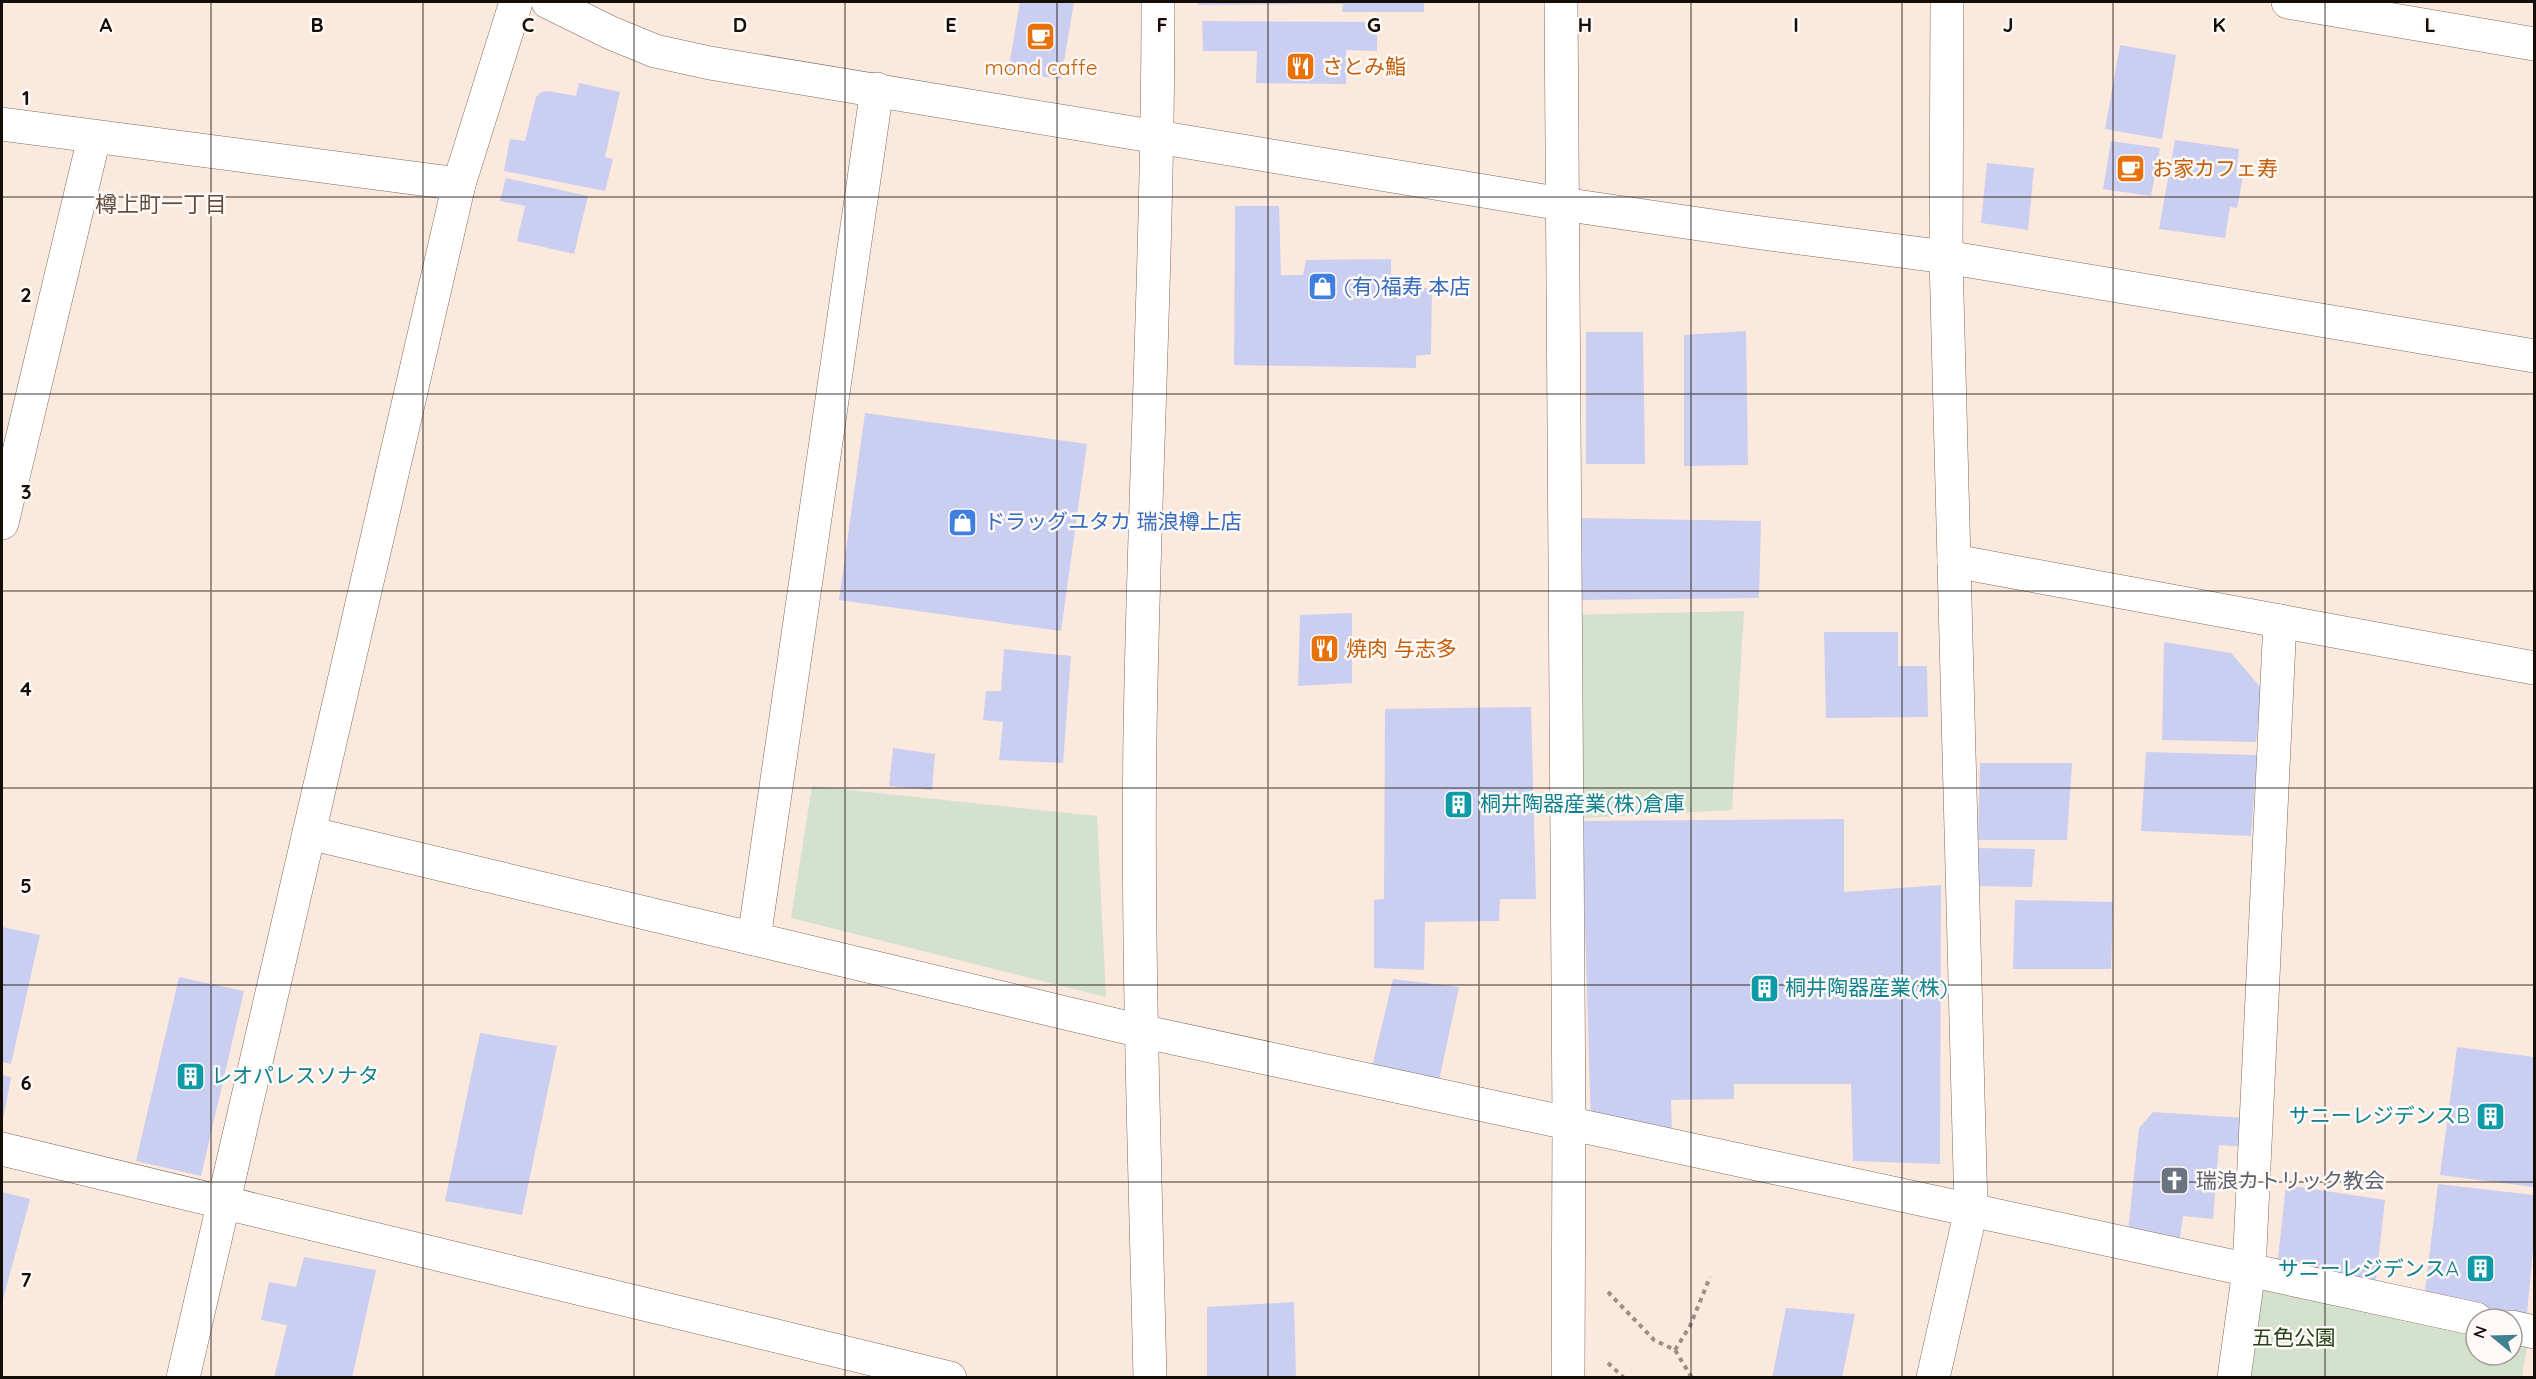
<svg xmlns="http://www.w3.org/2000/svg" width="2536" height="1379" font-family="Quicksand,'Noto Sans JP',sans-serif">
	<style>
		.green { fill: #d3e1cd }
		.building { fill: #cacef0 }
		.lines { fill: none; stroke-linecap: round; stroke-linejoin: round }
		.minor-casing { stroke: #7f6b5e; stroke-width: 34 }
		.tertiary-casing { stroke: #7f6b5e; stroke-width: 34 }
		.path { stroke: #9d8f86; stroke-width: 4; stroke-dasharray: 4.5 4.5; stroke-linecap: butt }
		.minor { stroke: #fff; stroke-width: 33 }
		.tertiary { stroke: #fff; stroke-width: 33 }
		.grid { fill: none; stroke: #140d08; stroke-width: 1.5; stroke-opacity: 0.55 }
		.labels { text-anchor: middle; stroke-width: 5; stroke-linejoin: round; paint-order: stroke }
		.food-label { font-size: 21px; fill: #c56008; stroke: #fef9f6; text-anchor: start }
		.shop-label { font-size: 21px; fill: #366cbe; stroke: #fef9f6; text-anchor: start }
		.culture-label { font-size: 21px; fill: #0d838f; stroke: #fef9f6; text-anchor: start }
		.worship-label { font-size: 21px; fill: #5b616d; stroke: #fef9f6; text-anchor: start }
		.park-label { font-size: 21px; fill: #274419; stroke: #fef9f6 }
		.neighbourhood-label { font-size: 22px; fill: #624f42; stroke: #fef9f6 }
		.grid-label { font-size: 20px; text-anchor: middle; font-weight: bold; fill: #140d08; stroke: #fef9f6; stroke-width: 5; stroke-linejoin: round; paint-order: stroke }
	</style>
	<rect width="100%" height="100%" fill="#fce9dd"/>
	<g class="green">
		<path d="M1744,611L1732,810L1565,819L1564,615Z"/>
		<path d="M812,786L1097,816L1106,997L791,918Z"/>
		<path d="M2258,1289L2476,1335V1355H2512V1342L2527,1346L2522,1377L2246,1378Z"/>
	</g>
	<g class="building">
		<path d="M1020,2H1074L1061,79L1008,72Z"/>
		<path d="M1198,2H1424V12H1342L1343,4L1198,5Z"/>
		<path d="M1202,21L1377,22V51L1346,50V84L1256,83L1257,51H1203Z"/>
		<path d="M2120,45L2176,55L2162,139L2105,129Z"/>
		<path d="M579,83L620,92L605,157L613,159L605,191L504,171L510,139L525,141L536,97L541,92L549,91L576,96Z"/>
		<path d="M2175,140L2239,149L2236,176L2243,177L2237,208L2230,207L2225,238L2159,229Z"/>
		<path d="M2111,141L2160,148L2151,196L2103,189Z"/>
		<path d="M1987,163L2034,168L2028,230L1981,223Z"/>
		<path d="M506,178L588,196L574,254L517,241L525,206L500,201Z"/>
		<path d="M1235,206H1279L1281,275H1303L1306,260L1391,259V287L1432,288L1431,354L1416,356V368L1234,365Z"/>
		<path d="M1746,331L1748,465L1684,466V335Z"/>
		<path d="M1586,332H1643L1645,464H1586Z"/>
		<path d="M865,413L1087,444L1061,631L839,600Z"/>
		<path d="M1579,518L1761,521L1759,598L1580,600Z"/>
		<path d="M1352,613V683L1298,686L1300,615Z"/>
		<path d="M1824,632H1898V666H1927L1928,717L1826,718Z"/>
		<path d="M2164,642L2231,653L2262,689L2256,742L2162,740Z"/>
		<path d="M1004,649L1071,656L1063,763L999,760L1003,722L983,720L986,691H1001Z"/>
		<path d="M1531,707L1536,899H1500L1499,921L1425,922L1424,970L1374,968V900L1384,899L1385,709Z"/>
		<path d="M893,748L935,754L932,790L889,786Z"/>
		<path d="M2146,752L2257,755L2251,836L2141,831Z"/>
		<path d="M1980,763H2072L2067,840H1978Z"/>
		<path d="M1844,819V892L1941,885L1940,1164L1853,1161L1851,1084H1734V1099L1671,1100L1672,1132L1591,1127L1582,821Z"/>
		<path d="M1978,848L2035,849L2032,887L1979,886Z"/>
		<path d="M2015,900L2113,902L2111,969H2013Z"/>
		<path d="M2,927L40,935L11,1064L2,1062Z"/>
		<path d="M179,977L244,991L201,1176L136,1161Z"/>
		<path d="M1393,979L1459,987L1439,1081L1372,1067Z"/>
		<path d="M480,1033L557,1046L522,1215L445,1201Z"/>
		<path d="M2457,1047L2534,1057V1187L2440,1175Z"/>
		<path d="M2,1075L11,1077L3,1119H2Z"/>
		<path d="M2153,1112L2245,1118L2244,1147L2219,1145L2213,1219L2183,1216L2180,1238L2128,1232L2139,1128Z"/>
		<path d="M2438,1184L2534,1195V1239L2527,1314L2424,1299Z"/>
		<path d="M2286,1185L2385,1200L2376,1280L2277,1267Z"/>
		<path d="M2,1192L30,1199L2,1303Z"/>
		<path d="M304,1257L376,1270L352,1378H274L287,1325L261,1320L269,1282L296,1287Z"/>
		<path d="M1294,1302L1296,1378H1207V1307Z"/>
		<path d="M1786,1308L1855,1314L1842,1378H1772Z"/>
	</g>
	<g class="lines">
		<defs>
			<g id="minor">
				<path d="M1561,2L1569,1123L1568,1378"/>
				<path d="M2288,2L2534,44"/>
				<path d="M2,124L459,184"/>
				<path d="M2,523L94,138"/>
				<path d="M1954,561L2534,668"/>
				<path d="M309,833L1141,1031L2476,1319"/>
				<path d="M754,939L877,89"/>
				<path d="M2,1149L950,1378"/>
				<path d="M2512,1327L2534,1332"/>
				<path d="M183,1378L459,184L516,2"/>
				<path d="M1933,1378L1971,1210L1946,257L1947,2"/>
				<path d="M2234,1378L2249,1270L2280,621"/>
			</g>
			<g id="tertiary">
				<path d="M548,2L611,33L655,51L710,63L1562,204L1747,231L1946,257L2534,356"/>
				<path d="M1150,1378C1145,1163 1137,949 1140,734C1144,490 1158,246 1158,2"/>
			</g>
		</defs>
		<use href="#minor" class="minor-casing"/>
		<use href="#tertiary" class="tertiary-casing"/>
		<g class="path">
			<path d="M1608,1292L1654,1340L1675,1350L1692,1378"/>
			<path d="M1675,1350L1690,1326L1710,1277"/>
			<path d="M1608,1363L1624,1378"/>
		</g>
		<use href="#minor" class="minor"/>
		<use href="#tertiary" class="tertiary"/>
	</g>
	<path class="grid" d="M211,2V1378M423,2V1378M634,2V1378M845,2V1378M1057,2V1378M1268,2V1378M1479,2V1378M1691,2V1378M1902,2V1378M2113,2V1378M2325,2V1378M2,197H2534M2,394H2534M2,591H2534M2,788H2534M2,985H2534M2,1182H2534"/>
	<defs>
		<symbol id="cafe-square" viewBox="-11 -11 22 22"><rect x="-9" y="-9" width="18" height="18" rx="4" fill="#e8710a" stroke="#fef9f6"/><path d="M-5.5-4.5H6V0H3Q3 3.5 0 3.5H-2.5Q-5.5 3.5-5.5 0ZM3-3.2v2h1.7v-2ZM-6 4.5H4V6H-6Z" fill="#fff"/></symbol>
		<symbol id="restaurant-square" viewBox="-11 -11 22 22"><rect x="-9" y="-9" width="18" height="18" rx="4" fill="#e8710a" stroke="#fef9f6"/><path d="M-5-6h1v4h1v-4h1v4h1v-4h1v5L-1.5 .5V6h-2V.5L-5-1ZM5-6V6H3V1.5H1.5Q1.5-4 5-6Z" fill="#fff"/></symbol>
		<symbol id="shop-square" viewBox="-11 -11 22 22"><rect x="-9" y="-9" width="18" height="18" rx="4" fill="#3f7fe0" stroke="#fef9f6"/><path d="M-5-2.5h2.3a2.7 3.5 0 0 1 5.4 0H5L5.5 6h-11ZM-1.5-2.5h3a1.5 2.3 0 0 0-3 0Z" fill="#fff"/></symbol>
		<symbol id="building-square" viewBox="-11 -11 22 22"><rect x="-9" y="-9" width="18" height="18" rx="4" fill="#0f9aa8" stroke="#fef9f6"/><path d="M-4-6H4V6H1V3H-1V6H-4ZM-2.5-4.3h1.7v1.8h-1.7ZM.8-4.3h1.7v1.8H.8ZM-2.5-1h1.7V.8h-1.7ZM.8-1h1.7V.8H.8Z" fill="#fff"/></symbol>
		<symbol id="church-square" viewBox="-11 -11 22 22"><rect x="-9" y="-9" width="18" height="18" rx="4" fill="#6b7280" stroke="#fef9f6"/><path d="M-1.2-6h2.4v3.5h3.3v2.4h-3.3V6h-2.4V-.1h-3.3v-2.4h3.3Z" fill="#fff"/></symbol>
	</defs>
	<g fill-rule="evenodd">
		<use href="#cafe-square" x="1024" y="20" width="33" height="33"/>
		<use href="#restaurant-square" x="1284" y="50" width="33" height="33"/>
		<use href="#cafe-square" x="2114" y="152" width="33" height="33"/>
		<use href="#shop-square" x="1306" y="270" width="33" height="33"/>
		<use href="#shop-square" x="946" y="506" width="33" height="33"/>
		<use href="#restaurant-square" x="1308" y="632" width="33" height="33"/>
		<use href="#building-square" x="1442" y="788" width="33" height="33"/>
		<use href="#building-square" x="1748" y="972" width="33" height="33"/>
		<use href="#building-square" x="174" y="1060" width="33" height="33"/>
		<use href="#building-square" x="2474" y="1100" width="33" height="33"/>
		<use href="#church-square" x="2158" y="1164" width="33" height="33"/>
		<use href="#building-square" x="2464" y="1252" width="33" height="33"/>
	</g>
	<g class="labels">
		<g class="food-label">
			<text x="1322" y="74">さとみ鮨</text>
			<text x="1041" y="75" text-anchor="middle">mond caffe</text>
			<text x="2152" y="176">お家カフェ寿</text>
			<text x="1346" y="656">焼肉 与志多</text>
		</g>
		<g class="shop-label">
			<text x="1344" y="294">(有)福寿 本店</text>
			<text x="984" y="529">ドラッグユタカ 瑞浪樽上店</text>
		</g>
		<g class="culture-label">
			<text x="1480" y="811">桐井陶器産業(株)倉庫</text>
			<text x="1785" y="995">桐井陶器産業(株)</text>
			<text x="211" y="1083">レオパレスソナタ</text>
			<text x="2470" y="1123" text-anchor="end">サニーレジデンスB</text>
			<text x="2459" y="1276" text-anchor="end">サニーレジデンスA</text>
		</g>
		<g class="worship-label">
			<text x="2196" y="1188">瑞浪カトリック教会</text>
		</g>
		<g class="park-label">
			<text x="2294" y="1345">五色公園</text>
		</g>
		<g class="neighbourhood-label">
			<text x="161" y="212">樽上町一丁目</text>
		</g>
	</g>
	<g class="grid-label">
		<text x="106" y="32">A</text>
		<text x="317" y="32">B</text>
		<text x="528" y="32">C</text>
		<text x="740" y="32">D</text>
		<text x="951" y="32">E</text>
		<text x="1162" y="32">F</text>
		<text x="1374" y="32">G</text>
		<text x="1585" y="32">H</text>
		<text x="1796" y="32">I</text>
		<text x="2008" y="32">J</text>
		<text x="2219" y="32">K</text>
		<text x="2430" y="32">L</text>
		<text x="26" y="105">1</text>
		<text x="26" y="302">2</text>
		<text x="26" y="499">3</text>
		<text x="26" y="696">4</text>
		<text x="26" y="893">5</text>
		<text x="26" y="1090">6</text>
		<text x="26" y="1287">7</text>
	</g>
	<rect width="2536" height="1379" fill="none" stroke="#140d08" stroke-width="6"/>
	<g transform="translate(2494 1337) rotate(289)"><circle r="28" fill="#fef9f6" stroke="#a09b97" stroke-width="1.5"/>
	<path d="M0-4.5L10 22L0 15L-10 22Z" fill="#3f8093"/>
	<text y="-9" font-size="16" font-weight="bold" text-anchor="middle" fill="#140d08">N</text>
	</g>
</svg>
